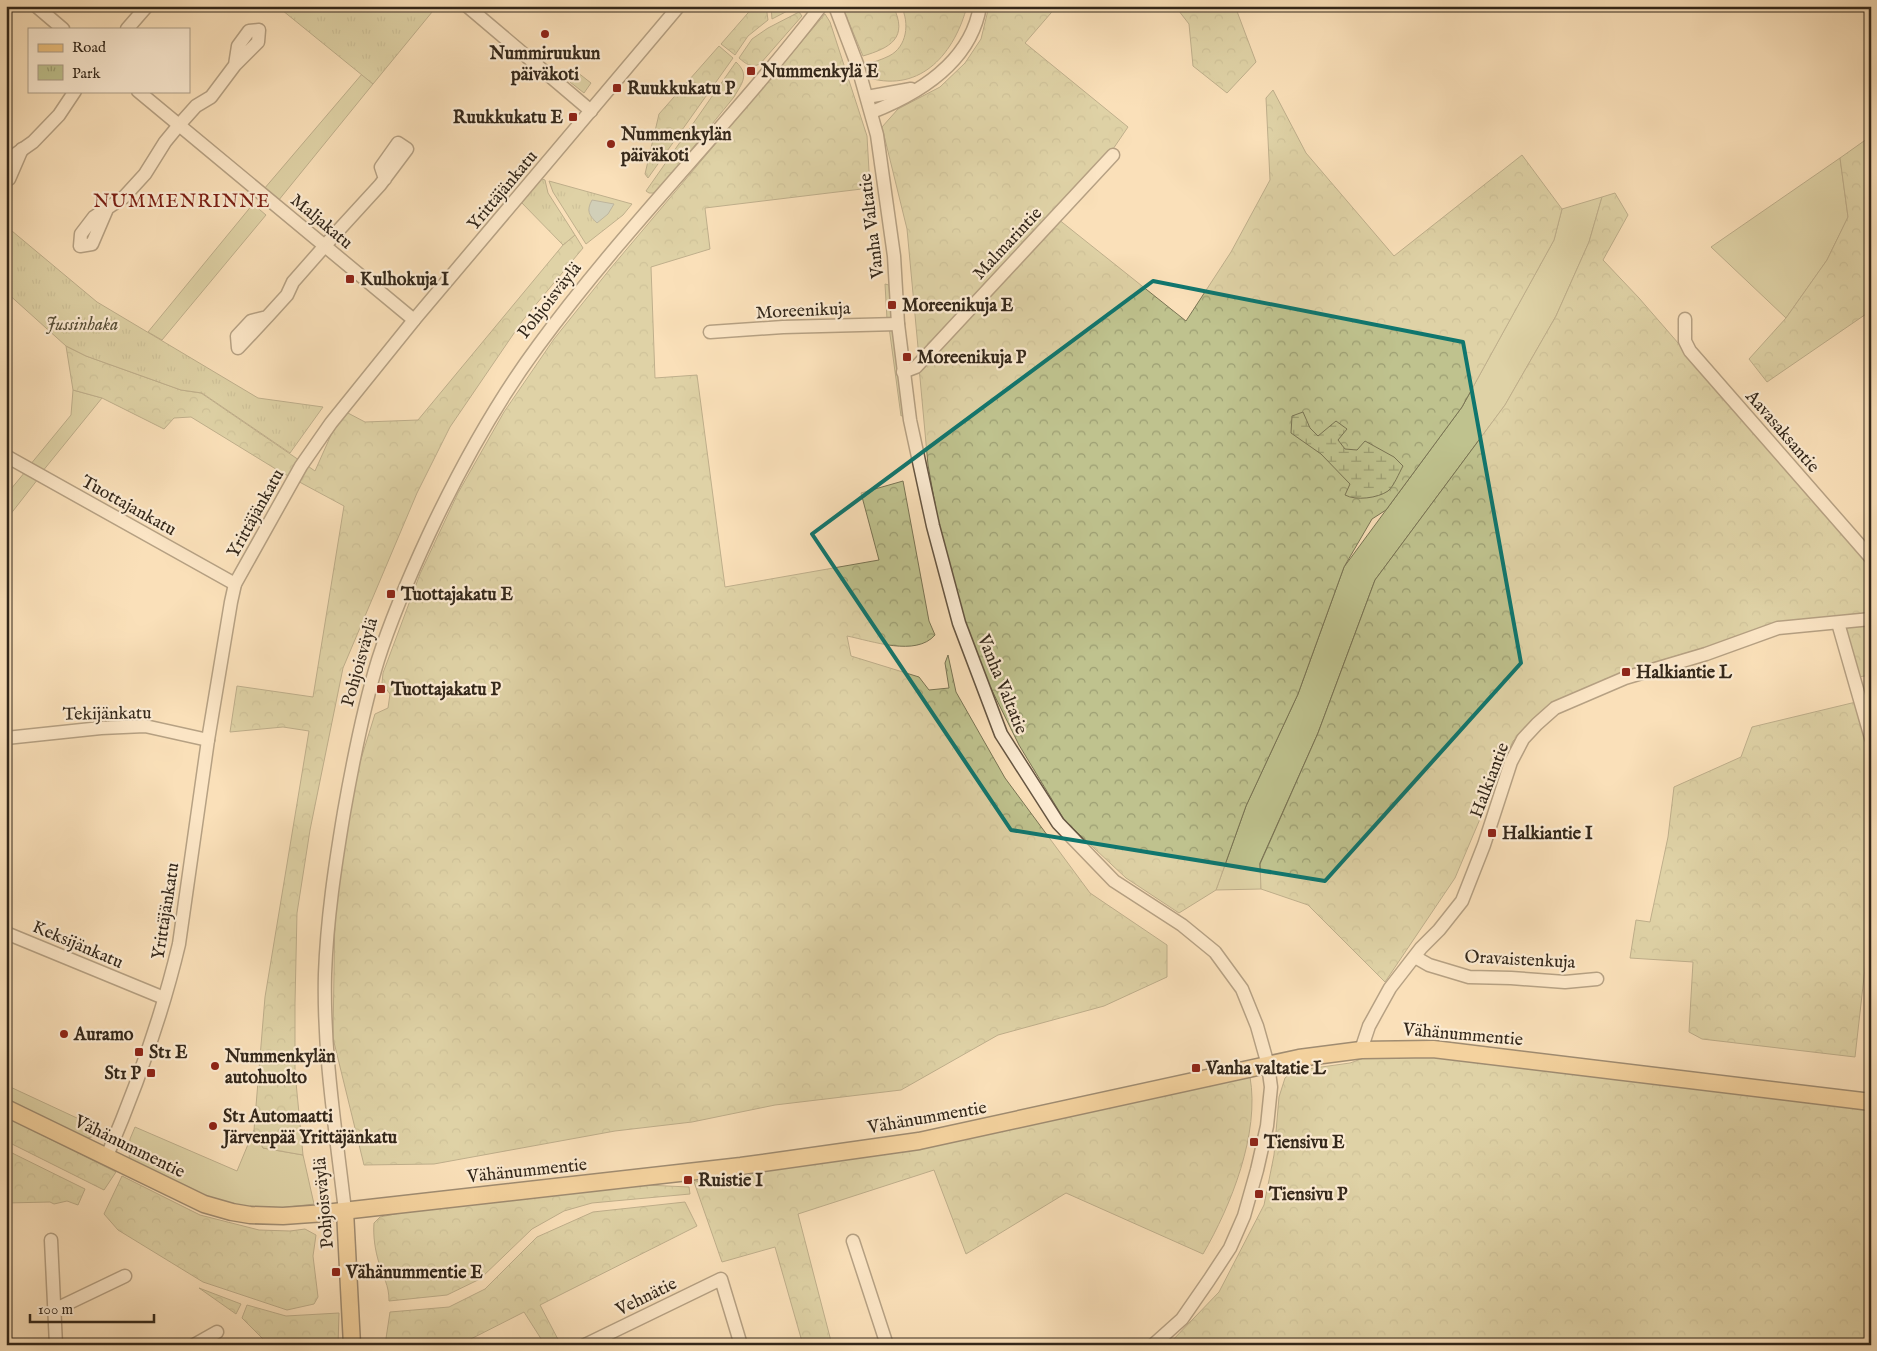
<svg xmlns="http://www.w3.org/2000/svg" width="1877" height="1351" font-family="'IM FELL English',serif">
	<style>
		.grass { fill: #bfc28e; stroke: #797454 }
		.forest { fill: url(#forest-crowns); stroke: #797454 }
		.wetland { fill: url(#wetland-marsh); stroke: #797454 }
		.park { fill: url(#park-tufts); stroke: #797454 }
		.water { fill: #a1bbb7; stroke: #758078 }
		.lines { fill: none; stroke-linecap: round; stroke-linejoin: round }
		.minor-casing { stroke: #655542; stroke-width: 15 }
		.major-casing { stroke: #33271a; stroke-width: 19 }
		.minor { stroke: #fcebd2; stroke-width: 12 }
		.major { stroke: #edc07c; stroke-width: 16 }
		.marked { fill: none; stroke: #0f766e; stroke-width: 4; stroke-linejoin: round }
		.poi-dot { fill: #8f2418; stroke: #fcebd2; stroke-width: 2 }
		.labels { text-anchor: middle; stroke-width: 4.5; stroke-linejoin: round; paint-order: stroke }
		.poi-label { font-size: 18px; font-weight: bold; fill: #33271a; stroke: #fcebd2; text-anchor: start }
		.street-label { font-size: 18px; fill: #33271a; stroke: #fcebd2 }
		.park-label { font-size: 18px; font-style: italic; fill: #564e37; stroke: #fcebd2 }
		.neighbourhood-label { font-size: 19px; letter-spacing: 1px; fill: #7a1f14; stroke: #fcebd2 }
	</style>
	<defs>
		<pattern id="forest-crowns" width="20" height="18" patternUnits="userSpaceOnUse" patternTransform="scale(1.25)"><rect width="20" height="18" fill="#bfc28e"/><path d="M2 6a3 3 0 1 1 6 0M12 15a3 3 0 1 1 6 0" fill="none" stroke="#9c9e73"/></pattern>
		<pattern id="wetland-marsh" width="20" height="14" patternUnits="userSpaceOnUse" patternTransform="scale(1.25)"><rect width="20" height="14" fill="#bfc28e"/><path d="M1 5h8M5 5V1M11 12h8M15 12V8" fill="none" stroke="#9c9e73"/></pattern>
		<pattern id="park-tufts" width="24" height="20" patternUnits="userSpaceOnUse" patternTransform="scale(1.25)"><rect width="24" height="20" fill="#bfc28e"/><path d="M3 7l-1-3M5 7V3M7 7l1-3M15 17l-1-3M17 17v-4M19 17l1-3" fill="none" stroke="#9c9e73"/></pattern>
	</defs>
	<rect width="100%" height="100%" fill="#fae0b9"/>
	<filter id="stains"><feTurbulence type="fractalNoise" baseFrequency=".004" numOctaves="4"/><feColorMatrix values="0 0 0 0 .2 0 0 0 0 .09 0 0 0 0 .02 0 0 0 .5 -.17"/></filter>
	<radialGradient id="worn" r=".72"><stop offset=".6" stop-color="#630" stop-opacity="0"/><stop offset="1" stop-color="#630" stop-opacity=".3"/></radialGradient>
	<g class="grass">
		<path d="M771,6H797L772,19Z"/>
		<path d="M577,72L591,83L584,93L570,82Z"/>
		<path d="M362,74L373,84L278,201L264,189Z"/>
		<path d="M1840,158L1848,217L1827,260L1786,318L1711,247Z"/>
		<path d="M1602,197L1589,242L1556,316L1505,405L1375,580L1318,733L1260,863L1261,889L1216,890L1246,806L1298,694L1344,567L1462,407L1554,240L1562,209Z"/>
		<path d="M253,204L266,215L162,340L148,332Z"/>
		<path d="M885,284L889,285L891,318L887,319Z"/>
		<path d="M889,327L891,328L894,332L904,415L901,416Z"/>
		<path d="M73,390L102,398L42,472L30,465L71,415Z"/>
		<path d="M25,472L38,479L6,520V495Z"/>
		<path d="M6,1085L107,1132L88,1138L6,1105Z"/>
		<path d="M135,1127L237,1171L254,1130L263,1148L303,1155L314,1204L262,1210L216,1203L129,1162L130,1139Z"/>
	</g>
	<g class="forest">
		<path d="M754,6H766L768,20L748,36L735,55L721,44Z"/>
		<path d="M842,6H893C909,38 890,48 863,56Z"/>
		<path d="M901,6H967C955,52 922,93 869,78L866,65C873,62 881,60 889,56C907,47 910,23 901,6Z"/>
		<path d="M989,6H1057L1025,43L1128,127L1111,152L919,358L907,229L882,127L898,109L940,87L965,63L981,39Z"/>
		<path d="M1175,6H1235L1256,62L1227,93L1193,66L1189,24Z"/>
		<path d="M799,12L802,16L760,64C751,68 746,64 739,58L752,39L768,28Z"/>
		<path d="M825,14L830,22L867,136L870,188L705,208L710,249L651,267L655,378L697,375L725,587L879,560L861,493L903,481L929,621L935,635C916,657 872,641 847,636L851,656L919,677L929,690L949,688L945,663L948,655L956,692L1005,778L1090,893L1167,945V977L1104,1006L998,1035L901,1090L775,1105L692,1122L615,1131L434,1164L364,1165L333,1038L335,908L352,788L375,714L388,708L390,694L382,683L383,673L420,574L458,493L504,412L554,339L610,269Z"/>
		<path d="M719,46L733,58L648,178L645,174L659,114Z"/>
		<path d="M736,62C750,75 742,83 734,97L656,193H649L646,191Z"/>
		<path d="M1273,90L1306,153L1394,256L1522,155L1562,209L1554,240L1462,407L1386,510L1372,519L1344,567L1298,694L1246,806L1216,890L1179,913L1126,878L1065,821L1019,745L973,652L942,543L928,465L919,367L1058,219L1186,321L1231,252L1270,180L1266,98Z"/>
		<path d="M1871,136V314L1869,312L1767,382L1749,359L1786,318L1827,260L1848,217L1840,158Z"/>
		<path d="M1615,193L1628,215L1603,260L1639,298L1871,565V614L1787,623L1622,672L1553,705L1513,741L1455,878L1385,982L1308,905L1261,889L1260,864L1318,733L1375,580L1505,405L1556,316L1589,242L1602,197Z"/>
		<path d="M575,235L583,248L523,320L450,427L417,493L343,668L310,830L297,913L295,1003V1072L303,1155L263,1148L254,1130L265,997L309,731L283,727L230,732L237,686L313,697L344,506L279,471L191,417L174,418L164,429L102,398L73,390L66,346L86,356L181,390L201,393L315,471L331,435L346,412L365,422L418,420L563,245Z"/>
		<path d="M1871,624V675L1858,677L1843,628Z"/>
		<path d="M1856,702L1871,724V915L1855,1057L1702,1039L1689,1032L1693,962L1630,958L1636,920L1650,922L1668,837L1674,787L1741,757L1752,727Z"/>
		<path d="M1435,1054L1871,1108V1345H1168L1219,1292L1264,1205L1274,1155L1279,1097L1285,1078L1293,1071L1350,1063L1367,1057Z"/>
		<path d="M1250,1077C1260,1133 1231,1206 1203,1254L1066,1193L966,1254L934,1170L798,1214L832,1345H803L775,1247L722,1262L694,1182L956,1140Z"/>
		<path d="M6,1117L116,1172L104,1190L6,1141Z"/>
		<path d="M6,1150L85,1189L78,1205L67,1201L54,1204L50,1202L6,1203Z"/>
		<path d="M122,1176L200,1215L259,1230L290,1231L305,1229L316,1235L313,1256L318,1297L314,1304L287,1310L203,1282L118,1230L104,1214Z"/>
		<path d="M646,1185L689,1187L690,1194L592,1203L564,1211L532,1229L480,1279L447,1295L389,1301C389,1284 383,1278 379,1263C375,1250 373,1236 374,1223L380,1217L430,1207Z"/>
		<path d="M685,1202L697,1226L540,1305L561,1345H545L524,1312L459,1345H385L390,1312L449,1307L485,1289L537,1237L593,1212Z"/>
		<path d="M199,1288L241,1304L236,1314Z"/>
		<path d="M247,1305L286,1316L339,1313L338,1345H269L242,1318Z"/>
	</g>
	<path class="wetland" d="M1303,412L1310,428L1318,436L1336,421L1347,429L1338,440L1345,449L1357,450L1365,441L1394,457L1403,466C1399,473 1394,486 1388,491C1378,498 1356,501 1345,495L1350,484L1321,454L1291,433L1292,416Z"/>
	<g class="park">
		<path d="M277,6H437L373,84Z"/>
		<path d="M539,178L545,180L548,193L575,235L563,245L520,201Z"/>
		<path d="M549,181L632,204L623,215L586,244L553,192Z"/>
		<path d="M6,226L97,302L258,398L323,407L290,453L202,393L181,390L86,356L66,346L6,292Z"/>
	</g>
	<path class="water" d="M592,200L614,204L608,214L597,223C589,215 586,211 592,200Z"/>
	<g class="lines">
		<defs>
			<g id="minor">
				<path d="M36,6L63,29"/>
				<path d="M467,6L591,111"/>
				<path d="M835,6L857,64L877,135L894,256L898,324L910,420L933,526L959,623L1001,734L1058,823L1114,881L1182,925L1215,952L1242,989L1257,1026L1268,1065L1271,1087L1267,1126L1257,1170L1244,1216L1230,1248L1209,1280L1182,1319L1153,1345"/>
				<path d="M6,8L8,6"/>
				<path d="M127,29L147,6"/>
				<path d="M138,91L414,320"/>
				<path d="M867,97L911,89"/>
				<path d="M872,112C920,93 971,62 980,6"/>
				<path d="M6,161L33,142L59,115L75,91"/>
				<path d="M6,178L9,179L22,149"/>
				<path d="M107,209L92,244L80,246L81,234L94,217L124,197L145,174L165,142L179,125L196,106L211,97L235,65L258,42L259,30L249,31L238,46L235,65"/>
				<path d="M267,317L238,348L237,336L251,321L267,317L287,295L293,282L337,232L380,185L407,149L398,143L381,167L385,179"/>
				<path d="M1685,319V341L1690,351L1871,558"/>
				<path d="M710,332L783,327L898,324"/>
				<path d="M903,372L916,367L1113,155"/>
				<path d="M6,456L235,584"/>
				<path d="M1838,623L1871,738"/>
				<path d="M6,738L101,728L145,726L208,740"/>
				<path d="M6,933L164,998"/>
				<path d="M1415,957L1429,965L1469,977L1511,978L1565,982L1597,979"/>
				<path d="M1361,1050L1369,1026L1390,988L1421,948L1439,930L1462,901L1484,845L1511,762L1523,739L1537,724L1555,708L1625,678L1706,654L1778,628L1871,619"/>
				<path d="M107,1156C136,1088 162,1016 179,944L208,740L231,602L235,584L301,466L331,423L414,320L679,6"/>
				<path d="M345,1211C336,1132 323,1053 325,974C327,919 335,866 344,812C353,761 363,709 378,660C392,616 410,575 429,534C460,468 495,404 538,346C625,227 731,123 821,6"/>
				<path d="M51,1240L56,1345"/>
				<path d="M853,1241L887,1345"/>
				<path d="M54,1310L125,1276"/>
				<path d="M194,1345L217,1332"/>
				<path d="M585,1345L721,1279L741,1345"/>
			</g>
			<g id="major">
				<path d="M6,1108L204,1204L232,1212L250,1215L283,1216L325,1213L741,1166L919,1141L1299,1058L1361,1050L1433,1049L1871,1102"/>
				<path d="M345,1211L352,1345"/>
			</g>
		</defs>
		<use href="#minor" class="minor-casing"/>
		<use href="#major" class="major-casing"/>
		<use href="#minor" class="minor"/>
		<use href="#major" class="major"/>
	</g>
	<path d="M0 0H1877V1351H0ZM1153,281L1463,342L1521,663L1325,881L1011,830L812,534Z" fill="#fae0b9" fill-opacity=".55" fill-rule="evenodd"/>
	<path class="marked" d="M1153,281L1463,342L1521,663L1325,881L1011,830L812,534Z"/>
	<g class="poi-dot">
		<circle cx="545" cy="34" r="5"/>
		<rect x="746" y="66" width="10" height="10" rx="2.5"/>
		<rect x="612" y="83" width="10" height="10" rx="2.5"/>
		<rect x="568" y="112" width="10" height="10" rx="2.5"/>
		<circle cx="611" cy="144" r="5"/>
		<rect x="345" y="274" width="10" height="10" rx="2.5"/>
		<rect x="887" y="300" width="10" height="10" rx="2.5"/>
		<rect x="902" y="352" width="10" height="10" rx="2.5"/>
		<rect x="386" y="589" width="10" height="10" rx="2.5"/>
		<rect x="1621" y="667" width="10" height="10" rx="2.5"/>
		<rect x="376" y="684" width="10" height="10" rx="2.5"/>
		<rect x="1487" y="828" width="10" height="10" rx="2.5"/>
		<circle cx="64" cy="1034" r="5"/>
		<rect x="134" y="1047" width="10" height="10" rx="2.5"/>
		<circle cx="215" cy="1066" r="5"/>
		<rect x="1191" y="1063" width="10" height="10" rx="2.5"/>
		<rect x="146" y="1068" width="10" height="10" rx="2.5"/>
		<circle cx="213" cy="1126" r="5"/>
		<rect x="1249" y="1137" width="10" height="10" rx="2.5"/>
		<rect x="683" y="1175" width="10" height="10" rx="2.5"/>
		<rect x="1254" y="1189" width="10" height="10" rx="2.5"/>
		<rect x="331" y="1267" width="10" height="10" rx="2.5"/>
	</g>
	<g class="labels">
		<g class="poi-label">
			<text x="545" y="59" text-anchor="middle">Nummiruukun<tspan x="545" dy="21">päiväkoti</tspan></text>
			<text x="761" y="77">Nummenkylä E</text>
			<text x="627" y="94">Ruukkukatu P</text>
			<text x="563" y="123" text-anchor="end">Ruukkukatu E</text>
			<text x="621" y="140">Nummenkylän<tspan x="621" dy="21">päiväkoti</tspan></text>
			<text x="360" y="285">Kulhokuja I</text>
			<text x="902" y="311">Moreenikuja E</text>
			<text x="917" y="363">Moreenikuja P</text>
			<text x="401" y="600">Tuottajakatu E</text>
			<text x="1636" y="678">Halkiantie L</text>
			<text x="391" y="695">Tuottajakatu P</text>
			<text x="1502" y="839">Halkiantie I</text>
			<text x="74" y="1040">Auramo</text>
			<text x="149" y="1058">St1 E</text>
			<text x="225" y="1062">Nummenkylän<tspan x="225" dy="21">autohuolto</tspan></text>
			<text x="1206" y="1074">Vanha valtatie L</text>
			<text x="141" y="1079" text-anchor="end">St1 P</text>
			<text x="223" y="1122">St1 Automaatti<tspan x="223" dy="21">Järvenpää Yrittäjänkatu</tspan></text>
			<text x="1264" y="1148">Tiensivu E</text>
			<text x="698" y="1186">Ruistie I</text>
			<text x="1269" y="1200">Tiensivu P</text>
			<text x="346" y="1278">Vähänummentie E</text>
		</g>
		<g class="street-label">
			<text transform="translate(502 190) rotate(-50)" y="6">Yrittäjänkatu</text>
			<text transform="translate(322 221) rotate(40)" y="6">Maljakatu</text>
			<text transform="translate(871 226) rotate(-97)" y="6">Vanha Valtatie</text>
			<text transform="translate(1007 243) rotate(-47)" y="6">Malmarintie</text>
			<text transform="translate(549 300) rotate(-52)" y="6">Pohjoisväylä</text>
			<text transform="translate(803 310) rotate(-3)" y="6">Moreenikuja</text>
			<text transform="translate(1783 431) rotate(49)" y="6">Aavasaksantie</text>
			<text transform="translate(129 505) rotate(29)" y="6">Tuottajankatu</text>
			<text transform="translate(255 513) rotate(-61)" y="6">Yrittäjänkatu</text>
			<text transform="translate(359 662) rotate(-74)" y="6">Pohjoisväylä</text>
			<text transform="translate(1003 684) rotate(68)" y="6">Vanha Valtatie</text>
			<text transform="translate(107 713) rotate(-1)" y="6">Tekijänkatu</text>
			<text transform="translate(1489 780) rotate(-69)" y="6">Halkiantie</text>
			<text transform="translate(165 911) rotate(-81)" y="6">Yrittäjänkatu</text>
			<text transform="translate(78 944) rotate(23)" y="6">Keksijänkatu</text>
			<text transform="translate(1520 959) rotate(3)" y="6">Oravaistenkuja</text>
			<text transform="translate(1463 1034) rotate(5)" y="6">Vähänummentie</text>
			<text transform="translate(927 1117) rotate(-10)" y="6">Vähänummentie</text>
			<text transform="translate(130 1146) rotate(26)" y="6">Vähänummentie</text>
			<text transform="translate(527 1170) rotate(-6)" y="6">Vähänummentie</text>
			<text transform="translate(323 1203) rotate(-95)" y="6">Pohjoisväylä</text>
			<text transform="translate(646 1296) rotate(-26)" y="6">Vehnätie</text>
		</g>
		<g class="park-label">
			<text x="82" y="330">Jussinhaka</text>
		</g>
		<g class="neighbourhood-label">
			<text x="182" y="207">NUMMENRINNE</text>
		</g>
	</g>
	<rect width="1877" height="1351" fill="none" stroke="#fae0b9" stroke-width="25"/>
	<rect x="8" y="8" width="1862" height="1336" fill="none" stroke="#33271a" stroke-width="2.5"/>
	<rect x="12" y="12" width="1852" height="1326" fill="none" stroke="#33271a"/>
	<rect x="28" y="28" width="162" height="65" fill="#fcebd2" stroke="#ac9d88"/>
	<rect x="38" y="44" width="25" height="8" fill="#edc07c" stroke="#ac9d88"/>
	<text x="72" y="52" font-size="15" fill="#33271a">Road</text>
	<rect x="38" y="65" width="25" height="15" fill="url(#park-tufts)" stroke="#ac9d88"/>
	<text x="72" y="78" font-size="15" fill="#33271a">Park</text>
	<path d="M30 1314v8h124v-8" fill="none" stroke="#33271a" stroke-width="2.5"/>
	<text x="38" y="1314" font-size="15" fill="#33271a" stroke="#fcebd2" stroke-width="4" paint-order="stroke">100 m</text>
	<rect width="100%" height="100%" filter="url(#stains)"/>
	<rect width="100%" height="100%" fill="url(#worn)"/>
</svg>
